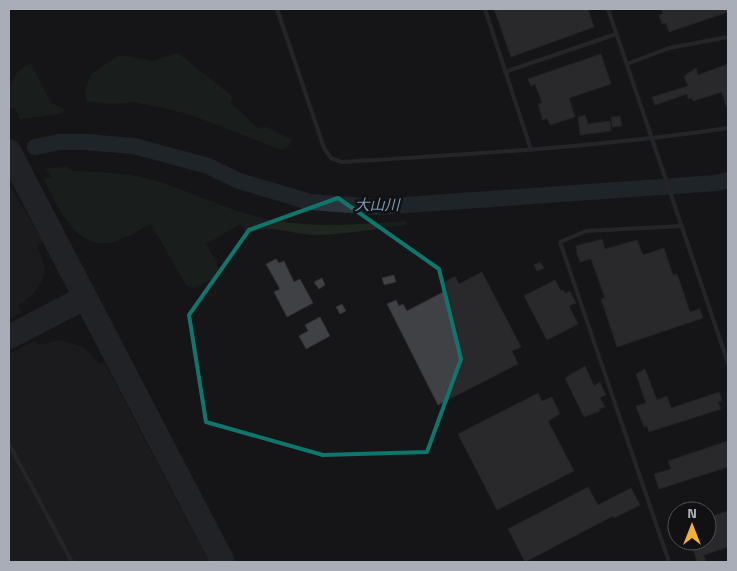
<svg xmlns="http://www.w3.org/2000/svg" width="737" height="571" font-family="'Titillium Web','Noto Sans JP',sans-serif">
	<style>
		.built { fill: #222225 }
		.green { fill: #1e261f }
		.lines { fill: none; stroke-linecap: round; stroke-linejoin: round }
		.river { stroke: #2c353c; stroke-width: 16 }
		.taxiway { stroke: #303135; stroke-width: 24 }
		.building { fill: #404145; stroke: #303034 }
		.service { stroke: #37383d; stroke-width: 4 }
		.marked { fill: none; stroke: #0f766e; stroke-width: 4; stroke-linejoin: round }
		.labels { text-anchor: middle; stroke-width: 5; stroke-linejoin: round; paint-order: stroke }
		.water-label { font-size: 15px; font-style: italic; fill: #7f9bb3; stroke: #111113 }
	</style>
	<rect width="100%" height="100%" fill="#161618"/>
	<g class="built">
		<path d="M11,187L43,242L37,245L45,269L42,281L33,294L18,306L22,313L9,319V188Z"/>
		<path d="M61,340L83,347L100,364L104,362L209,562H9V348L11,353L35,341L38,345Z"/>
	</g>
	<g class="green">
		<path d="M178,53L233,97L230,102L258,128L267,127L292,140L288,147L282,150L191,115L164,108L134,102L111,104L87,101L85,90L91,74L118,56H126L153,61Z"/>
		<path d="M31,63L51,103L66,110L58,114L20,119L15,108L9,109C9,87 9,74 31,63Z"/>
		<path d="M67,167L73,171C103,172 134,173 163,183C201,196 238,215 278,221C321,228 364,224 407,221V225C376,228 346,235 314,235C292,235 266,221 247,235L240,224L206,244L219,267L217,277L193,288L187,287L151,224C139,230 126,239 113,242C75,251 59,207 44,180L52,177L46,168Z"/>
	</g>
	<g class="lines">
		<path class="river" d="M35,147L59,142H85L134,146L208,166L239,181L310,202L377,207L717,183L728,180"/>
		<g class="taxiway">
			<path d="M9,151L223,562"/>
			<path d="M9,337L84,298"/>
		</g>
	</g>
	<g class="building">
		<path d="M494,9H588L594,27L511,57Z"/>
		<path d="M661,9H728V12L669,32L666,23L662,24L659,15L663,14Z"/>
		<path d="M601,54L611,84L569,98L575,117L550,125L547,118L543,120L538,104L542,103L535,84L531,86L528,79Z"/>
		<path d="M728,64V106H726L722,92L693,101L692,98L688,99L687,94L655,105L652,97L688,86L684,76L696,68L698,75Z"/>
		<path d="M585,115L588,124L610,121L611,131L580,135L578,117Z"/>
		<path d="M620,116L622,126L612,127L611,117Z"/>
		<path d="M602,239L605,249L637,240L643,255L664,248L673,275L677,274L681,285L690,312L700,309L703,318L617,347L601,299L605,298L591,259L580,262L577,254L576,246Z"/>
		<path d="M276,259L279,263L284,261L294,282L300,279L313,303L287,317L274,292L280,289L266,264Z"/>
		<path d="M540,262L544,268L537,271L534,265Z"/>
		<path d="M482,272L521,347L512,351L518,364L438,405L387,304L396,300L399,306L403,304L407,311L447,290L443,283L455,276L459,284Z"/>
		<path d="M394,275L396,282L384,285L382,278Z"/>
		<path d="M322,278L325,285L319,289L314,282Z"/>
		<path d="M555,280L561,291L563,289L565,293L570,291L576,303L569,306L578,324L547,340L524,296Z"/>
		<path d="M342,304L346,311L340,314L336,307Z"/>
		<path d="M320,317L330,336L306,349L299,336L308,331L305,325Z"/>
		<path d="M585,366L594,386L600,382L606,395L600,398L605,407L599,409L600,411L584,417L565,378Z"/>
		<path d="M645,369L657,400L667,396L671,408L719,392L722,401L718,402L721,409L649,432L647,426L644,427L636,406L646,403L636,374Z"/>
		<path d="M538,393L542,401L552,397L560,414L548,421L574,471L497,510L458,434Z"/>
		<path d="M728,441V467L659,489L654,474L671,469L668,461Z"/>
		<path d="M588,487L598,505L631,488L640,505L614,518L613,516L525,562L508,529Z"/>
		<path d="M728,511V547L704,555L706,562H697L693,548L690,549L687,541H707V518Z"/>
	</g>
	<g class="lines">
		<g class="service">
			<path d="M277,9L324,148L331,158L342,162C471,154 600,147 728,128"/>
			<path d="M485,9L531,150"/>
			<path d="M608,9L728,363"/>
			<path d="M627,64L669,48L728,37"/>
			<path d="M505,72L616,34"/>
			<path d="M9,444L72,562"/>
			<path d="M669,562L560,242L586,231L682,226"/>
		</g>
	</g>
	<path d="M0 0H737V571H0ZM338,198L439,269L461,359L427,452L323,455L206,422L189,315L249,230Z" fill="#161618" fill-opacity=".55" fill-rule="evenodd"/>
	<path class="marked" d="M338,198L439,269L461,359L427,452L323,455L206,422L189,315L249,230Z"/>
	<g class="labels">
		<g class="water-label">
			<text x="377" y="210">大山川</text>
		</g>
	</g>
	<rect width="737" height="571" fill="none" stroke="#a8adb8" stroke-width="20"/>
	<g transform="translate(692 526)"><circle r="24" fill="#111113" stroke="#4d4f55"/>
	<path d="M0-4L9 19L0 12L-9 19Z" fill="#f2b134"/>
	<text y="-8" font-size="14" font-weight="bold" text-anchor="middle" fill="#a8adb8">N</text>
	</g>
</svg>
